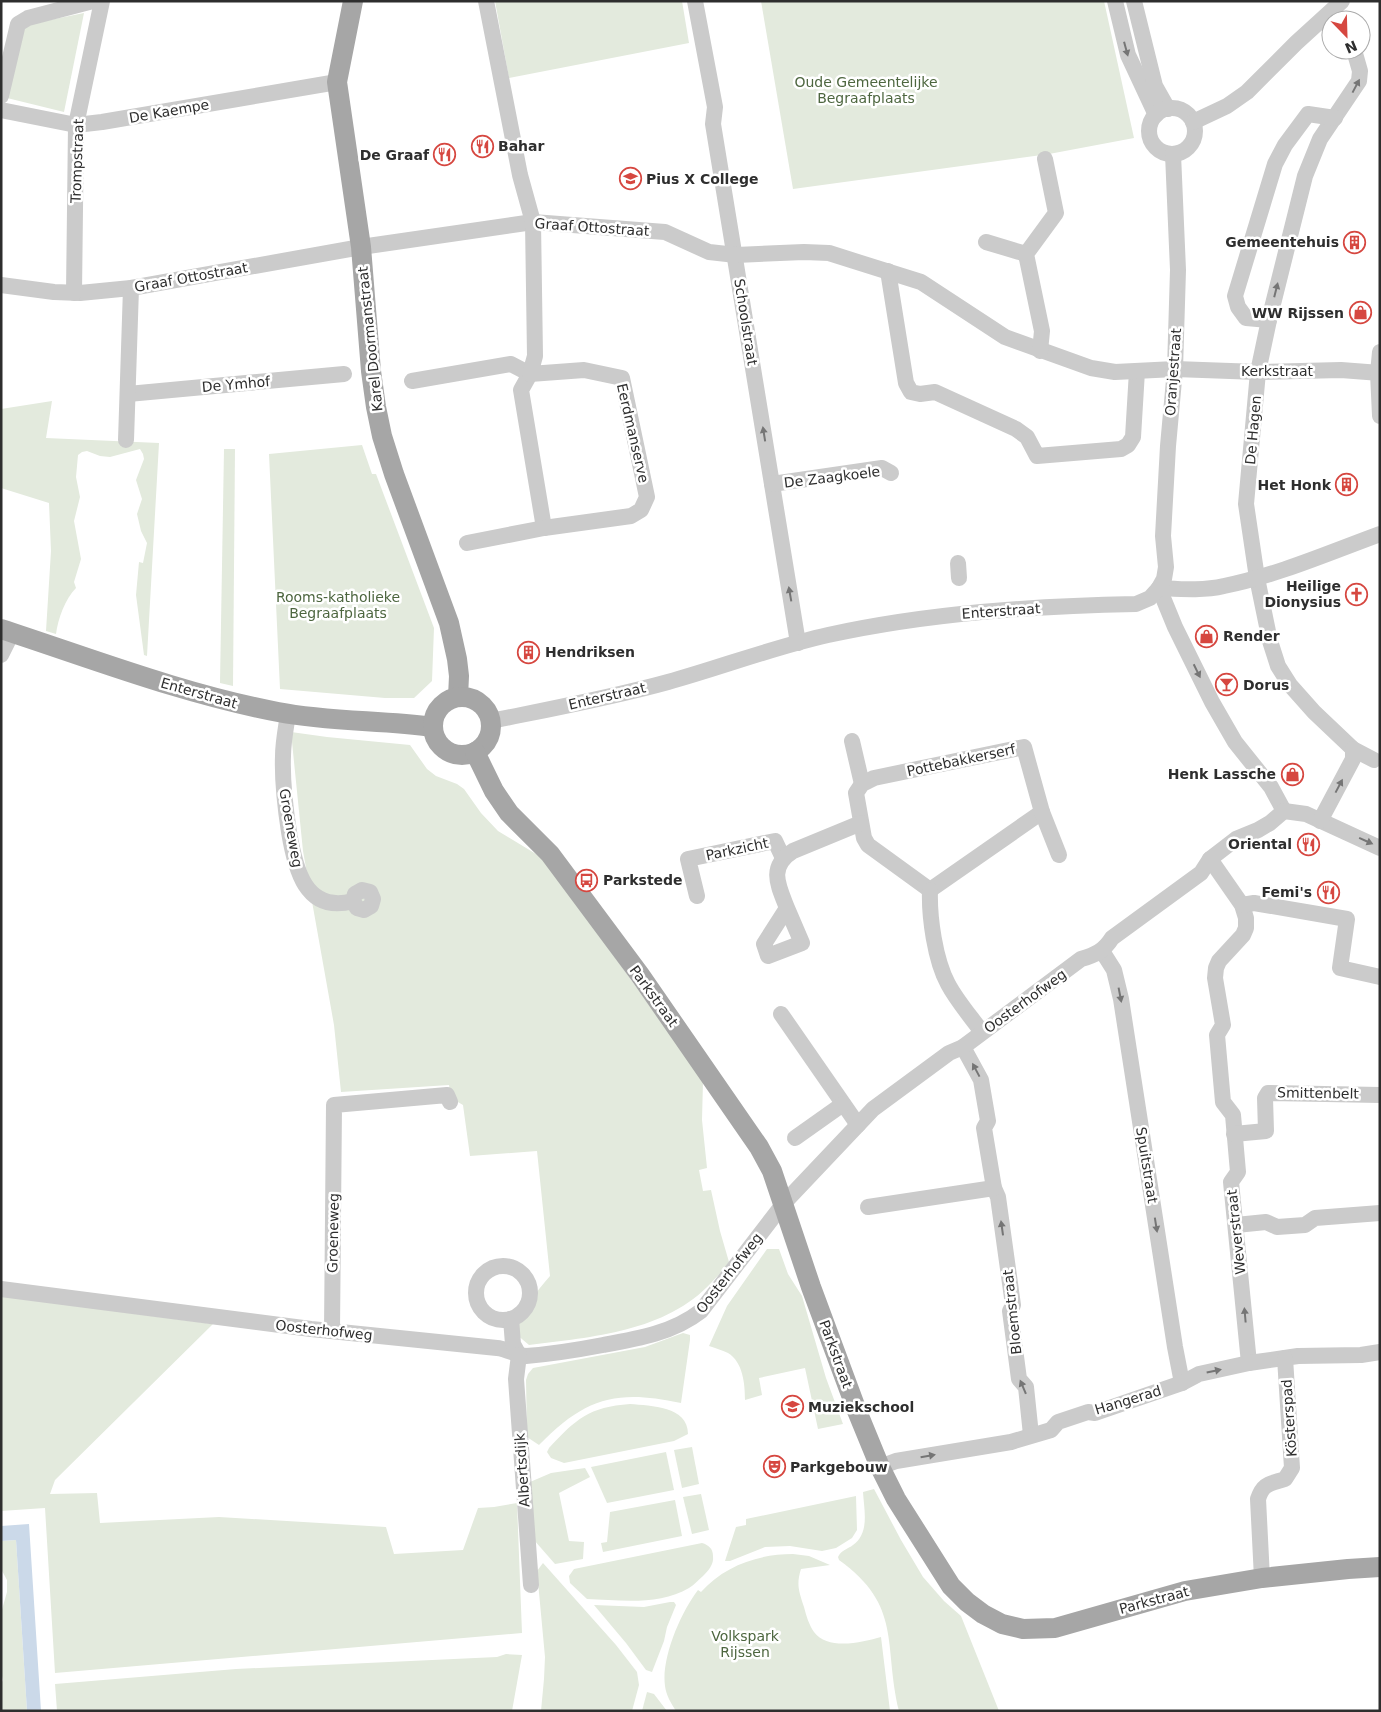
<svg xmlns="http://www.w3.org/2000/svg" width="1381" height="1712" font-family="'DejaVu Sans',sans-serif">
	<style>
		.green { fill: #e3eadd }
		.water { fill: #cbd9e9 }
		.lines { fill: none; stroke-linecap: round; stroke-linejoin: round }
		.minor { stroke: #cbcbcb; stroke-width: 16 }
		.major { stroke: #a6a6a6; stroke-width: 20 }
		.oneway { fill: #757575 }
		.labels { text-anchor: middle; stroke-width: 5; stroke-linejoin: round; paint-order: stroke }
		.park-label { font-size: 14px; fill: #4d663f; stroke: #fff }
		.street-label { font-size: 14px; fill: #2e2e2e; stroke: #fff }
		.poi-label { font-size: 14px; font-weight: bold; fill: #2e2e2e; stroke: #fff; text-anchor: start }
	</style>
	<rect width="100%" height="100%" fill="#fff"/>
	<g class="green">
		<path d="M495,1H682L689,43L509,78Z"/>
		<path d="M761,1H1104L1134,138L1049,154L793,189Z"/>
		<path d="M84,13L64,112L3,97L20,26Z"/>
		<path d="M52,401L46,438L159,443L147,656L144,655L136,595L139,562L143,563L147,543L141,531L137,514L142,499L136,480L144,459L143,454L140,449L110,457L100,456L87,451L82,452L78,455L76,477L80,497L74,521L81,559L74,582L76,588C65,599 58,619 56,634L46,631L51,551L49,503L1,488V409Z"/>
		<path d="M362,445L372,474H376L434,628L432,681L414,698H385L280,689L269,454Z"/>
		<path d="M224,449H235L233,686L220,683Z"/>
		<path d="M291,732L327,737L410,745L427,769L436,776L457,784L464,789L481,813L498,831L536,854L550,866L703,1081L702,1120L707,1168L699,1170L703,1191L711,1190L720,1231L729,1262C725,1269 718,1275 712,1282C666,1332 592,1337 529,1345L516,1334C523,1310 534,1294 550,1276L537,1151L470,1156L463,1105L451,1098L449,1085L341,1092L334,1025L303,851Z"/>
		<path d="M767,1249H779L788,1274L802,1296L826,1378L843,1424L818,1429L805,1368L759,1378L762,1395L745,1400C745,1384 743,1362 728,1353C722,1350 715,1348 709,1346L727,1306Z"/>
		<path d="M1,1296L213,1324L55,1480L50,1494L97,1493L100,1523L219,1517L386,1527L394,1554L463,1550L478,1508L494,1507L517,1503L522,1633L55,1673L45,1508L1,1511Z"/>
		<path d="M683,1333L690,1335V1340L681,1403C616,1389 585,1398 539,1445L527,1437L526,1380L528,1374L533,1368L645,1347Z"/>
		<path d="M630,1404C651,1406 688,1406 688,1434L674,1441L564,1463L551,1458L547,1452L549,1448C576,1419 589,1407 630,1404Z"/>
		<path d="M692,1447L699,1484L682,1488L674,1450Z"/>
		<path d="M666,1452L674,1490L607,1503L591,1467Z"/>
		<path d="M585,1468L590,1477L559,1493L569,1541L584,1542L583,1559L555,1564L534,1540L530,1482L551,1473Z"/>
		<path d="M874,1489L901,1540L923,1577L944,1601L961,1616L999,1711H899C883,1645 903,1606 839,1560L838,1557C841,1550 848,1549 853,1545C870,1533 864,1510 863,1492Z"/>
		<path d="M701,1494L709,1530L692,1534L683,1497Z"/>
		<path d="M856,1496L857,1530L852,1538L836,1548L822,1551L790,1546L765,1547L730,1561H725L736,1527L746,1525V1519Z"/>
		<path d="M675,1500L682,1536L603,1552L601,1543L607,1542L610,1512Z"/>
		<path d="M16,1540L27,1711H1V1684L3,1680L1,1672V1613L7,1592V1580L1,1569V1541Z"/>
		<path d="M702,1543C709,1545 713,1549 713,1556C714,1564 709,1570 703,1576C698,1580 694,1585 689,1588C659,1606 619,1600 587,1599L570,1583L569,1576L574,1569Z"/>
		<path d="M793,1554L809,1556L830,1565L801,1569C796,1585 799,1591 804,1607C806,1615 809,1625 814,1632C828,1651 863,1642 881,1637L890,1711H676C671,1703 666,1695 665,1686C661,1658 681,1612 698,1590L701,1592C724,1566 758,1554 793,1554Z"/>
		<path d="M543,1563L616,1645L637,1672L639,1685L632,1711H541L544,1679L545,1657L537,1571Z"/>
		<path d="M670,1602H674L676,1605L667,1627L664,1641L652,1672L646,1670L626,1643L594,1605L644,1607Z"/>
		<path d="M506,1654L522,1655L512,1711H57L55,1684L236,1669L497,1657Z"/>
		<path d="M647,1692L654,1694L667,1711H642Z"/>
	</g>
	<path class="water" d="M29,1524L41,1711H27L16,1540L1,1541V1526Z"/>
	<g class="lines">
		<g class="minor">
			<path d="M695,1L715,107L713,124L798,643"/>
			<path d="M1115,1L1128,55L1156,115"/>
			<path d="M1134,1L1155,86L1168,109"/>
			<path d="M1354,50L1360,71L1359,81L1320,139L1305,176L1269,320L1258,372L1246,504L1257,578L1270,641L1278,666L1290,685L1314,712L1353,749L1374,760"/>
			<path d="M1,96L18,24L28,18L93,1"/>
			<circle cx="1172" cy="131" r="23"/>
			<path d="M1,110L76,125L102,122L337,82"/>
			<path d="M1193,122L1227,106L1247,92L1296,43L1342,1"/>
			<path d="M986,242L1026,254"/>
			<path d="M888,271L906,383L911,392L920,394L935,392L1016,429L1027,437L1037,456L1121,449L1128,445L1133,437L1137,371"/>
			<path d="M1,285L54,292L80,293L131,288L361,247L533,222L665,232L709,252L736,255L804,252L829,253L921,282L1005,337L1091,368L1115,372L1175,369L1258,372L1341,370L1380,373"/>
			<path d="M74,293L76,125L102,1"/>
			<path d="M1269,320L1246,318L1238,307L1235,296L1275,164L1285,145L1308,114L1335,118"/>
			<path d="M1040,351L1042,331L1026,254L1056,213L1045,159"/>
			<path d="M1380,352L1378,373L1380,416"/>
			<path d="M412,381L511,364L530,374L521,390L544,528"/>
			<path d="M128,394L344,374"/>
			<path d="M126,440L131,288"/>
			<path d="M772,484L882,468L891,473"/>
			<path d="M467,543L544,528L631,516L641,510L647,497L622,378L584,370L530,374L535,356L533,222L520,175L486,1"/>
			<path d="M958,563L959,578"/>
			<path d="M1159,588L1175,627L1212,702L1235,742L1271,787L1284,811"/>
			<path d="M1159,588C1180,589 1203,591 1224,586C1278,575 1328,553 1380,534"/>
			<path d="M1,655L12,633"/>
			<path d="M288,714C286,728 283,742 283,756C282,782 285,806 289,832C295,868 305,914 353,901L357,908L364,910L371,906L373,899L370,892L362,890L355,894L353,901"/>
			<path d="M491,721C550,709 610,698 668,682C722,667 774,647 828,635C929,613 1033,606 1136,604L1150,598L1159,588L1164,579L1166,567L1163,536L1168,446L1175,369L1178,270L1173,154"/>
			<path d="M852,741L862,784"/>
			<path d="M1024,747L1042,812L930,890L868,845L864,838L856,793L862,784L874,778Z"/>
			<path d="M1284,811L1306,814L1380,848"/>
			<path d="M1042,812L1059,855"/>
			<path d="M1320,821L1353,759V749"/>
			<path d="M1210,859L1242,905L1246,918V928L1243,935L1219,961L1216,968L1215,978L1223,1025L1217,1035L1223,1102L1233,1115L1238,1172L1231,1182L1249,1363"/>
			<path d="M930,890C929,917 935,960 948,984C957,1001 971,1017 982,1032"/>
			<path d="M697,896L688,859L775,841L783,858"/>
			<path d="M1242,905L1254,903L1347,919L1340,968L1380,977"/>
			<path d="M787,908L802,943L768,956L764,944L787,908C778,885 768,867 793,851L861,823"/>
			<path d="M1102,951L1114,970L1121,999L1175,1347L1182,1383"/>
			<path d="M781,1014L858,1125"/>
			<path d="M963,1047L981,1080L988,1121L984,1128L994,1188L998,1197L1013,1305L1010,1311L1019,1379L1026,1387L1031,1435"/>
			<path d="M1234,1134L1266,1131L1265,1098L1268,1093L1380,1095"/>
			<path d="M795,1138L843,1104"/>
			<path d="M868,1207L994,1188"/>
			<path d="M1236,1225L1266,1222L1277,1227L1305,1225L1315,1218L1380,1213"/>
			<circle cx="503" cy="1293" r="27"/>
			<path d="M1,1289L311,1329L497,1348C507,1349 516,1355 526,1356C552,1354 577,1350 603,1345C637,1339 673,1333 701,1311L784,1203L873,1109L949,1053L963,1047L1081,959C1095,955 1104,951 1112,938L1201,873L1210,859L1236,839L1258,830L1270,823L1284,811"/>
			<path d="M511,1319L513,1344L519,1355"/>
			<path d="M332,1331L334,1105L447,1095L450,1102"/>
			<path d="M519,1355L516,1379L531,1585"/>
			<path d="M880,1467L896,1461L1011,1442L1051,1430L1058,1422L1088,1412L1095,1413L1182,1383L1199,1374L1249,1363L1298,1356L1361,1355L1380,1352"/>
			<path d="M1262,1578L1258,1499C1263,1483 1270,1484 1285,1479L1292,1468L1285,1358"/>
		</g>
		<g class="major">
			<path d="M353,1L337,82L361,247L371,371L376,407L382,436L394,474L449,623L457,659L459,676L458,697"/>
			<path d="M1,629C93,659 183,694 278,712C329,722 382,720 433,727"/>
			<circle cx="462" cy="726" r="29"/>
			<path d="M475,752L494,791L509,813L550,854L640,975L759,1147L772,1171L811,1287L857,1411L880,1467L896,1499L951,1586L967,1602L983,1614L1002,1624L1023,1629L1055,1628L1185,1591L1262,1578L1348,1569L1380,1567"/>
		</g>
	</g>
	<defs><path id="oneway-solid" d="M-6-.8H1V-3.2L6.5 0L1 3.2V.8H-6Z" transform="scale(1.25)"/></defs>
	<g class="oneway">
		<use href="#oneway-solid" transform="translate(1126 49) rotate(75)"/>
		<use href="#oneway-solid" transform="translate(1356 86) rotate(-62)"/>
		<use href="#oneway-solid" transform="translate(1276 290) rotate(-76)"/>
		<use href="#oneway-solid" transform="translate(764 434) rotate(-99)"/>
		<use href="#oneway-solid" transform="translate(790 594) rotate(-100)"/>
		<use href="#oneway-solid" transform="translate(1197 671) rotate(64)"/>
		<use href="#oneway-solid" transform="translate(1339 786) rotate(-62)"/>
		<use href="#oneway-solid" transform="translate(1366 841) rotate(24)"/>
		<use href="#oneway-solid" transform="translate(1120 995) rotate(79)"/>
		<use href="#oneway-solid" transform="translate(976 1070) rotate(-118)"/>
		<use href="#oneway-solid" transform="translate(1156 1225) rotate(81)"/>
		<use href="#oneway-solid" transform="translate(1002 1228) rotate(-98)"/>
		<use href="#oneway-solid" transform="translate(1245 1315) rotate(-95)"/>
		<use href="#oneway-solid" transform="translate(1214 1371) rotate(-12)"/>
		<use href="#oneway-solid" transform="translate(1023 1387) rotate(-113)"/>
		<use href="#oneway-solid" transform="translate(928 1456) rotate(-10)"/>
	</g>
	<defs>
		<symbol id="restaurant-ring" viewBox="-11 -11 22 22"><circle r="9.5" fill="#fff" stroke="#d64740" stroke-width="1.5"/><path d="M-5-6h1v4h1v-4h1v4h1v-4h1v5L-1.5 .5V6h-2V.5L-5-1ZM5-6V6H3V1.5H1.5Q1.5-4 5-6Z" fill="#d64740"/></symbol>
		<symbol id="school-ring" viewBox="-11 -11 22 22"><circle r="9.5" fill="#fff" stroke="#d64740" stroke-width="1.5"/><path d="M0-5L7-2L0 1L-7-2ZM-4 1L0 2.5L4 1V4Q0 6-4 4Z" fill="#d64740"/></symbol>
		<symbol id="building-ring" viewBox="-11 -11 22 22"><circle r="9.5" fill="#fff" stroke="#d64740" stroke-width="1.5"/><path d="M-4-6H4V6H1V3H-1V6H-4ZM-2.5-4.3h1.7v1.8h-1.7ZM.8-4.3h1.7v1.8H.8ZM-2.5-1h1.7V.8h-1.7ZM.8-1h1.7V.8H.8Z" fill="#d64740"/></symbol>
		<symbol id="shop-ring" viewBox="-11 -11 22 22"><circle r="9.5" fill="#fff" stroke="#d64740" stroke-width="1.5"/><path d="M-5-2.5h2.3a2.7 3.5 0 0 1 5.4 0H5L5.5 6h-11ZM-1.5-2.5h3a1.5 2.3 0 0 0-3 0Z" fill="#d64740"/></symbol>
		<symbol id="church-ring" viewBox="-11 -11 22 22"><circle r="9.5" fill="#fff" stroke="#d64740" stroke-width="1.5"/><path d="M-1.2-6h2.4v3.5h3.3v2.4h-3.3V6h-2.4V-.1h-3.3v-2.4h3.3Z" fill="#d64740"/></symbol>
		<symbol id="bar-ring" viewBox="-11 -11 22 22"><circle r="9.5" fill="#fff" stroke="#d64740" stroke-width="1.5"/><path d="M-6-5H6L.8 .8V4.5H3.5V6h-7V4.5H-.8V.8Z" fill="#d64740"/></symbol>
		<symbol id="bus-ring" viewBox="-11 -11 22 22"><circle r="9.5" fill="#fff" stroke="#d64740" stroke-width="1.5"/><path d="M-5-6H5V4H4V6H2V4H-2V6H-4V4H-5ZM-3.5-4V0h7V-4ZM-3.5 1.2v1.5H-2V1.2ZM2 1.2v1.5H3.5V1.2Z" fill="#d64740"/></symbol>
		<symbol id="theatre-ring" viewBox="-11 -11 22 22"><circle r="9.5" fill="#fff" stroke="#d64740" stroke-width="1.5"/><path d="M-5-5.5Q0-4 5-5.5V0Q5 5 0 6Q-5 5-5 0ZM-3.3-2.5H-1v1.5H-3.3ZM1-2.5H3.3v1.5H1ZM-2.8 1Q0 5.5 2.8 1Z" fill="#d64740"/></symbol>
	</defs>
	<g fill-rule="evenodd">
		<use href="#restaurant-ring" x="470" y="134" width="25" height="25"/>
		<use href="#restaurant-ring" x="432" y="142" width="25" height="25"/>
		<use href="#school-ring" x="618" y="166" width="25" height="25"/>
		<use href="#building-ring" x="1342" y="230" width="25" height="25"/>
		<use href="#shop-ring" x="1348" y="300" width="25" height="25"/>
		<use href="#building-ring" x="1334" y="472" width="25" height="25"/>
		<use href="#church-ring" x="1344" y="582" width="25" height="25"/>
		<use href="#shop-ring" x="1194" y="624" width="25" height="25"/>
		<use href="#building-ring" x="516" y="640" width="25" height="25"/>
		<use href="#bar-ring" x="1214" y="672" width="25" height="25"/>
		<use href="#shop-ring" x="1280" y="762" width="25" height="25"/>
		<use href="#restaurant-ring" x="1296" y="832" width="25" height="25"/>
		<use href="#bus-ring" x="574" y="868" width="25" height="25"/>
		<use href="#restaurant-ring" x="1316" y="880" width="25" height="25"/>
		<use href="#school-ring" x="780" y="1394" width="25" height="25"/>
		<use href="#theatre-ring" x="762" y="1454" width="25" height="25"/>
	</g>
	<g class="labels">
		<g class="park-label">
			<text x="866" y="87">Oude Gemeentelijke<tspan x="866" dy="16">Begraafplaats</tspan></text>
			<text x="338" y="602">Rooms-katholieke<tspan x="338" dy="16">Begraafplaats</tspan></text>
			<text x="745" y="1641">Volkspark<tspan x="745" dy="16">Rijssen</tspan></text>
		</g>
		<g class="street-label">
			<text transform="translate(169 111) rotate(-10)" y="5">De Kaempe</text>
			<text transform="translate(77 161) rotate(-88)" y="5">Trompstraat</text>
			<text transform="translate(592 227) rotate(4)" y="5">Graaf Ottostraat</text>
			<text transform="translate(191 277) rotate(-10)" y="5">Graaf Ottostraat</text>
			<text transform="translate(746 322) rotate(81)" y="5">Schoolstraat</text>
			<text transform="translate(370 339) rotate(-96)" y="5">Karel Doormanstraat</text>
			<text x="1277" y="376">Kerkstraat</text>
			<text transform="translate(1173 372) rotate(-86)" y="5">Oranjestraat</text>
			<text transform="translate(236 384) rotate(-5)" y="5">De Ymhof</text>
			<text transform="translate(1253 430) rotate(-85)" y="5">De Hagen</text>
			<text transform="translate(633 433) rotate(77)" y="5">Eerdmanserve</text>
			<text transform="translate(832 477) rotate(-7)" y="5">De Zaagkoele</text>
			<text transform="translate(1001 611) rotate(-4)" y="5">Enterstraat</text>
			<text transform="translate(199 693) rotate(16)" y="5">Enterstraat</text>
			<text transform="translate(607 696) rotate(-13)" y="5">Enterstraat</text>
			<text transform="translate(961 760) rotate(-12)" y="5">Pottebakkerserf</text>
			<text transform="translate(291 828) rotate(80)" y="5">Groeneweg</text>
			<text transform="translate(737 849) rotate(-12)" y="5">Parkzicht</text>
			<text transform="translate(654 996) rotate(54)" y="5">Parkstraat</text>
			<text transform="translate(1025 1001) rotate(-36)" y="5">Oosterhofweg</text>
			<text transform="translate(1318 1093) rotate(1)" y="5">Smittenbelt</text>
			<text transform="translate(1147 1165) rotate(81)" y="5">Spuitstraat</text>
			<text transform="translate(1236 1232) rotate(-96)" y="5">Weverstraat</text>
			<text transform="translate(333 1233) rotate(-89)" y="5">Groeneweg</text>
			<text transform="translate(729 1273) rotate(-52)" y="5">Oosterhofweg</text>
			<text transform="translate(1012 1312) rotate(-96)" y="5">Bloemstraat</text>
			<text transform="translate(324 1330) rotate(6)" y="5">Oosterhofweg</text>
			<text transform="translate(836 1354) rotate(70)" y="5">Parkstraat</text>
			<text transform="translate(1128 1400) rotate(-17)" y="5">Hangerad</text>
			<text transform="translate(1289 1418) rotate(-94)" y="5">Kösterspad</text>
			<text transform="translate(522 1470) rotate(-94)" y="5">Albertsdijk</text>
			<text transform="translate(1154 1600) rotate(-15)" y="5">Parkstraat</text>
		</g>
		<g class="poi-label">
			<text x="498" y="151">Bahar</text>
			<text x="429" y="160" text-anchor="end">De Graaf</text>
			<text x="646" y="184">Pius X College</text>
			<text x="1339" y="247" text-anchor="end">Gemeentehuis</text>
			<text x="1344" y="318" text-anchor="end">WW Rijssen</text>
			<text x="1331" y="490" text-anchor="end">Het Honk</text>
			<text x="1341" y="591" text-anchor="end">Heilige<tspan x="1341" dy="16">Dionysius</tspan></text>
			<text x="1223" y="641">Render</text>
			<text x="545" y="657">Hendriksen</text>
			<text x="1243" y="690">Dorus</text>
			<text x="1276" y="779" text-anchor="end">Henk Lassche</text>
			<text x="1292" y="849" text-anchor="end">Oriental</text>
			<text x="603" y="885">Parkstede</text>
			<text x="1312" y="897" text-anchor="end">Femi's</text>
			<text x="808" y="1412">Muziekschool</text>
			<text x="790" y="1472">Parkgebouw</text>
		</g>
	</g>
	<rect width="1381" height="1712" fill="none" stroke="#2e2e2e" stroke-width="5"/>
	<g transform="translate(1346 35) rotate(157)"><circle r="24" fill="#ffffff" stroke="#ababab"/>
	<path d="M0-4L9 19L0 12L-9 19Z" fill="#d64740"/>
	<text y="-8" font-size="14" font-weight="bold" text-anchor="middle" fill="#2e2e2e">N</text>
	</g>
</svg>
